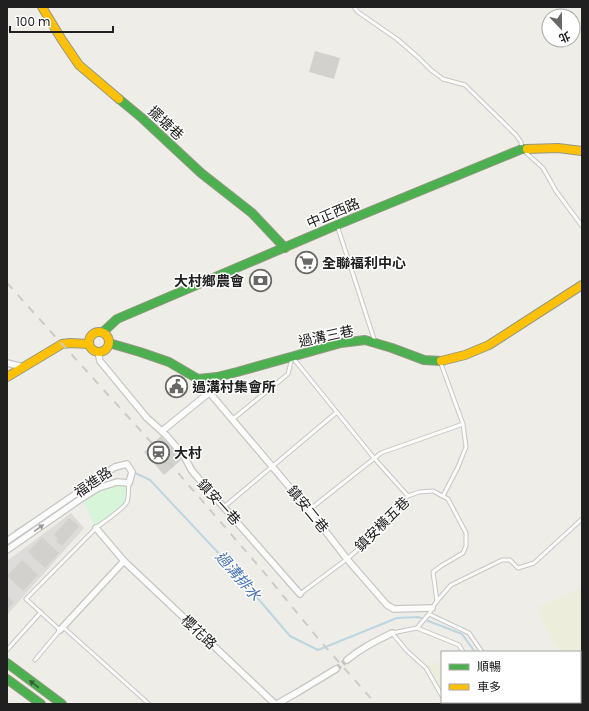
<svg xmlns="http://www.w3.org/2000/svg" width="589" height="711" font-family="Poppins,'Noto Sans TC',sans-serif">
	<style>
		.residential { fill: #dddcda }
		.farmland { fill: #eceedb }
		.park { fill: #d6f5d9 }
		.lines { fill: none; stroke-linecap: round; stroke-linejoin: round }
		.stream { stroke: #bcd6e2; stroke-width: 2 }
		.building { fill: #d2d1cd }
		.street-tunnel { stroke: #c5c4c0; stroke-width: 5.5; stroke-dasharray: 5.5 3; stroke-linecap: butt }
		.lane-casing { stroke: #c7c6c4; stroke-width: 5 }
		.street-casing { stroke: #c7c6c4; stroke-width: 8 }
		.fast-casing { stroke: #949980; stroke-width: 10 }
		.slow-casing { stroke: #949980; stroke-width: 10 }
		.lane { stroke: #fcfcfc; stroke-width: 3 }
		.street { stroke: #fcfcfc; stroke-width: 5.5 }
		.fast { stroke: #4caf50; stroke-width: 8 }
		.slow { stroke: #ffc107; stroke-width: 8 }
		.rail { stroke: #cbcbca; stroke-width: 2; stroke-dasharray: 8 8; stroke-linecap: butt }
		.oneway { fill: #999 }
		.oneway2 { fill: #346036 }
		.labels { text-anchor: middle; stroke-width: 3; stroke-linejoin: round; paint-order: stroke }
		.street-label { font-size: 14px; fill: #202020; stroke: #fff }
		.poi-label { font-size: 14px; font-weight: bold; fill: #202020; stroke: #fff; text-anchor: start }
		.water-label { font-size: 15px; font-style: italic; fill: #4973b2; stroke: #fff }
	</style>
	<rect width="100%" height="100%" fill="#eeede8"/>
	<path class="residential" d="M71,513L84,528L7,615V561Z"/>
	<g class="farmland">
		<path d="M582,588V654L580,655V652H561L552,642L537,608Z"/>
		<path d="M442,660V692L428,666Z"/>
		<path d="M582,677V704H449L448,702H580V678Z"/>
	</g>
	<path class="park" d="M117,482L129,483L127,503L96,528L82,498Z"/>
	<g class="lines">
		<g class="stream">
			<path d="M133,472L150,480L225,560L290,636L318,650L397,618L418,617L462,634L475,652"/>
			<path d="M15,531L39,516"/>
			<path d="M580,668H582"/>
		</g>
	</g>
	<g class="building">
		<path d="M315,51L340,58L334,79L309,72Z"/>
		<path d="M178,376L187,387L175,398L166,388Z"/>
		<path d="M161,436L182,459L164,475L144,452Z"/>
		<path d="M69,518L79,526L62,546L56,541L58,539L54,535Z"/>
		<path d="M42,537L59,553L45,568L28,552Z"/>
		<path d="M22,560L38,575L23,591L7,576Z"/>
		<path d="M7,596L14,602L7,610Z"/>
	</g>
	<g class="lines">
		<path class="street-tunnel" d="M336,669L347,660"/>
		<defs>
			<g id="lane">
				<path d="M354,7L358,12L397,39L419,58L431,70L443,79L465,85L516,135L521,142L522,149L543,168L556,191L582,226"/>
				<path d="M337,225L375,342"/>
				<path d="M293,358L374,458L408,496"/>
				<path d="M440,361L463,424L466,447L458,467L443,496"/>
				<path d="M233,419L288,374L292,358"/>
				<path d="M224,507L337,412"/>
				<path d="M309,510L381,453L463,424"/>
				<path d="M300,594L347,559L379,531L392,511L408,496L419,492L433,491L448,499L466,533V546L463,553L441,566L433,572L437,601"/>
				<path d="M429,614L469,633L482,652"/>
				<path d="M63,627L149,704"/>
				<path d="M417,628L459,645L463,652"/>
				<path d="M7,650L41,612"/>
				<path d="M35,660L60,630L26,599L96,528C102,523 125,508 127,502C129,496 128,489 129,483"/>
				<path d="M580,663H582"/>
				<path d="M580,677L582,676"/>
				<path d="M442,696L426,668L407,651L392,633L417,628L429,614L432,608L437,601L451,585L502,560H510L518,568L534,563L582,519"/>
				<path d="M446,702L447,704"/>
			</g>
			<g id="street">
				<path d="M98,352L100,361L147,418L166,435L184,456L192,471L300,594"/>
				<path d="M7,363L23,367"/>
				<path d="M198,379L309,510L347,559L387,605L394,609L432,608"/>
				<path d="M162,431L210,392"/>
				<path d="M96,528L124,561L275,704"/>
				<path d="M7,541L115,467L127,464L132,472L129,483L117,482L98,488L82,498L7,550"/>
				<path d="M60,630L124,561"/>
				<path d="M347,660C361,648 376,641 392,633"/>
				<path d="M277,704L298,692L336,669"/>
			</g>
			<g id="fast">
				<path d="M119,99L142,118L201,173L252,213L285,248"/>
				<path d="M103,332L117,319L337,225L522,149H527"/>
				<path d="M109,343L140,352L169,362L198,379L217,377L237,372L341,343L365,340L392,348L424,360L441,361"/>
				<path d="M7,663L62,704"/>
				<path d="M7,679L41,704"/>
			</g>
			<g id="slow">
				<path d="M42,7L62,40L79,65L119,99"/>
				<path d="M527,149L558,148L582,151"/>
				<circle cx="99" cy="342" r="10"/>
				<path d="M441,361L465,355L489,345L582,285"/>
				<path d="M7,377L62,344L70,343L89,344"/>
			</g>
		</defs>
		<use href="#lane" class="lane-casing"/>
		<use href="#street" class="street-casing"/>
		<use href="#fast" class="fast-casing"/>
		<use href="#slow" class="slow-casing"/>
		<use href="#lane" class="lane"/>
		<use href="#street" class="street"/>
		<use href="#fast" class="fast"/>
		<use href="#slow" class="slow"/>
		<path class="rail" d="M7,283L62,344L160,452L262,570L321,642L376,704"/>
	</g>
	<defs><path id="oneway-solid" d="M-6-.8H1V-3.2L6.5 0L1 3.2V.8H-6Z"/></defs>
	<use class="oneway" href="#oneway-solid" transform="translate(39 528) rotate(-35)"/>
	<use class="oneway2" href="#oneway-solid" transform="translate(34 684) rotate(-143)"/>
	<defs>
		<symbol id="supermarket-ring" viewBox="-11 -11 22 22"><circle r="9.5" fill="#fff" stroke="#686866" stroke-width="1.5"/><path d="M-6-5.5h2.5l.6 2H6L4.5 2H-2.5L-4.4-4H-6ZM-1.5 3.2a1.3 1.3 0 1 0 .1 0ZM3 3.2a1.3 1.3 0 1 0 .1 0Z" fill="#686866"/></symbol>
		<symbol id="bank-ring" viewBox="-11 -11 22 22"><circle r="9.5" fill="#fff" stroke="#686866" stroke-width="1.5"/><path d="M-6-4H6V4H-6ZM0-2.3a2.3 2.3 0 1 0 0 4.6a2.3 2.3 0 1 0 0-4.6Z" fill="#686866"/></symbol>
		<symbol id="civic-ring" viewBox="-11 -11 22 22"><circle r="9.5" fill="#fff" stroke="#686866" stroke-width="1.5"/><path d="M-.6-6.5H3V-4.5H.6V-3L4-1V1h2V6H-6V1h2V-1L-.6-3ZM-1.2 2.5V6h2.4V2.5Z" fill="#686866"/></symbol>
		<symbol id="station-ring" viewBox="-11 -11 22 22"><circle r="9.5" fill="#fff" stroke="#686866" stroke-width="1.5"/><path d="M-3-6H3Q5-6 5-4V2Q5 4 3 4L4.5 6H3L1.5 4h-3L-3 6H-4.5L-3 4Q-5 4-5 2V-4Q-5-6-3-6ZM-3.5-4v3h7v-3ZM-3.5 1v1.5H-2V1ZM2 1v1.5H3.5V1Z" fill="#686866"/></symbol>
	</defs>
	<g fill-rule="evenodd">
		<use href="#supermarket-ring" x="294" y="250" width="25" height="25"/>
		<use href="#bank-ring" x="248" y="268" width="25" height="25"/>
		<use href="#civic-ring" x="164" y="374" width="25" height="25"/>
		<use href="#station-ring" x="146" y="440" width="25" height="25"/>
	</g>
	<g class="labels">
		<g class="street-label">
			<text transform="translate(166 123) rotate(43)" y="5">擺塘巷</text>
			<text transform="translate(333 213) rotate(-23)" y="5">中正西路</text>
			<text transform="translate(326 336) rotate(-12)" y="5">過溝三巷</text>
			<text transform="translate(93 482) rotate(-34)" y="5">福進路</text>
			<text transform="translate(219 502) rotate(48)" y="5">鎮安一巷</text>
			<text transform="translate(308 509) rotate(51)" y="5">鎮安二巷</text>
			<text transform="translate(382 524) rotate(-45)" y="5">鎮安橫五巷</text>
			<text transform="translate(199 632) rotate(43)" y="5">櫻花路</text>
		</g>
		<g class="poi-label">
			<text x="322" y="268">全聯福利中心</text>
			<text x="244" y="286" text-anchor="end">大村鄉農會</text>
			<text x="192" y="392">過溝村集會所</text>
			<text x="174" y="458">大村</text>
		</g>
		<g class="water-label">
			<text transform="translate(238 576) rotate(49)" y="5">過溝排水</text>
		</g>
	</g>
	<rect width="589" height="711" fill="none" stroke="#202020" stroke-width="16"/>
	<rect x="441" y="651" width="140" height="52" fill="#ffffff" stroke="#a6a6a6"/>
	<rect x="449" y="664" width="20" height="6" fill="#4caf50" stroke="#a6a6a6"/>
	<text x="477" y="671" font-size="12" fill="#202020">順暢</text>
	<rect x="449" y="684" width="20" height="6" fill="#ffc107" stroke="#a6a6a6"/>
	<text x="477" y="691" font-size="12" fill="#202020">車多</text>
	<g transform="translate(561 28) rotate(158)"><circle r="19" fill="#ffffff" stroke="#a6a6a6"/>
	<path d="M0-3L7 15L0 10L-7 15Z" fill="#686866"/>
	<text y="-6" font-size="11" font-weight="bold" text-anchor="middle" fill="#202020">北</text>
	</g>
	<path d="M10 26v6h103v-6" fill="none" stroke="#202020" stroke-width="2"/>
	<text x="16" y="26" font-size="12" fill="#202020" stroke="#ffffff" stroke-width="3" paint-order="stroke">100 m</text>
</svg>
